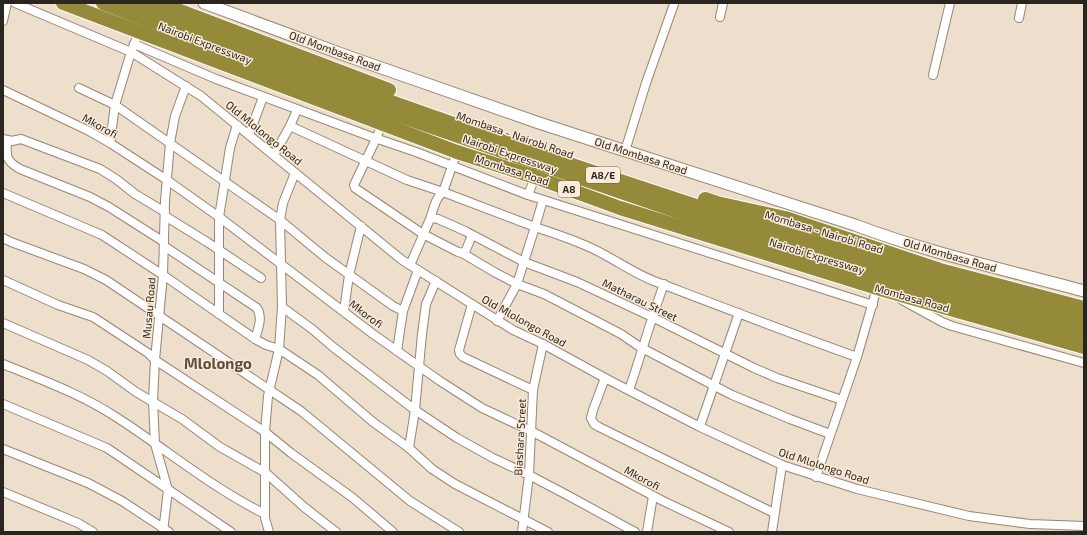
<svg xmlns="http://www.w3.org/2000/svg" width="1087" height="535" font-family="'Exo 2',sans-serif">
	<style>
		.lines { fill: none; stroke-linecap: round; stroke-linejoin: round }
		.street-casing { stroke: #958676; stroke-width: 10 }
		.secondary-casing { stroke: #958676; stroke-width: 13 }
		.highway-casing { stroke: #fff; stroke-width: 16 }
		.street { stroke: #fff; stroke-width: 8 }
		.secondary { stroke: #fff; stroke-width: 11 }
		.highway { stroke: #958a39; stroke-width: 14 }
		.labels { text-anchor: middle; stroke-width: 3; stroke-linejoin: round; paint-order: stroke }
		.shield { fill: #fbebd9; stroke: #696057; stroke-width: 1 }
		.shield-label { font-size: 10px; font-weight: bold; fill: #2b251f }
		.street-label { font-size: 11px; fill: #2b251f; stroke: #fbebd9 }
		.district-label { font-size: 15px; font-weight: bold; fill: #5c4f40; stroke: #fbebd9 }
	</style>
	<rect width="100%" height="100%" fill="#eedecc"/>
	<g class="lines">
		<defs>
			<g id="street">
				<path d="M15,3L131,52L201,96L402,260L513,330L543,344L605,378L698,426L782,465L857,489L969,516L1030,524L1084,526"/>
				<path d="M720,17L723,3"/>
				<path d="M1019,18L1022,3"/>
				<path d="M3,21L7,3"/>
				<path d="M134,44L216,79L372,137L416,152L528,195L873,305"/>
				<path d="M933,75L950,3"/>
				<path d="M79,88L115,105L280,220L326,258L393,306L403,311"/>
				<path d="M3,90L89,131L110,143L167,180L219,217L373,334L440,381L482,408L531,431L663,501L729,532"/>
				<path d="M382,124L376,139L354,185L355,188L423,234L458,252L462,253L466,250L472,235"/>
				<path d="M290,126L407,180L443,192L535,227L543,200"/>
				<path d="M249,135L263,97"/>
				<path d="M3,139L12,141L21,139L100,169L116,179L135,194L165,212"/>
				<path d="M7,141C6,157 6,161 20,169L90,197L109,207L164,242"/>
				<path d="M110,143L115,105L131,52L139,32"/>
				<path d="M625,151L646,83L674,4"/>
				<path d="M274,155L290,126L297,110"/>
				<path d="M3,193L102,235L163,275L255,339L266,345L279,349L318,375L373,422L409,448L432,469L455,484L548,532"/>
				<path d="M528,195L535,177"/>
				<path d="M165,216L207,242L261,278"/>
				<path d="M431,218L438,219L465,231L524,262L577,282L652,317L754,368L777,378L842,400"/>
				<path d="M3,238L11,242L84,269L106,280L301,411L410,501L459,532"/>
				<path d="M164,246L257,308C263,318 258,329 255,339"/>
				<path d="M462,253L496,273L517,284L544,294L621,334L640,347L732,395L790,419L830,434"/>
				<path d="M410,265C417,250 423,235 430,219C434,209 434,200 443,192L457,152"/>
				<path d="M3,280L58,305L93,317L148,353L155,360L265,432L291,453L353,498L393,532"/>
				<path d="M902,300L942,322L952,326L1084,363"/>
				<path d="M472,304L459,350L460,354L463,357L533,390"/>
				<path d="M282,307L312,329L333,347L415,410L457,438L493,458L529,475L567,495L635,532"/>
				<path d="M344,311L349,275L361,226"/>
				<path d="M219,314V217L230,148L237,125"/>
				<path d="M497,321L517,284L535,227C558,235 582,242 603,254C620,263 636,274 654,281C722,307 789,333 857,357"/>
				<path d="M3,323L88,360L107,371L136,392L182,419L220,447L266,473L304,507L336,532"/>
				<path d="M397,351L403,311L418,270"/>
				<path d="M3,364C42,380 81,394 116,417C166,449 212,488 265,514"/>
				<path d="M605,378L593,410L591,418L594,424L599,427L774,513"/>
				<path d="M629,390C641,355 651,319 664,284"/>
				<path d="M3,404L107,448L231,532"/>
				<path d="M700,426L739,313"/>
				<path d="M409,448L415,410L422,334L426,304L436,281"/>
				<path d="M3,449L88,483L122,501L169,532"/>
				<path d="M816,477L857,357L877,288"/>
				<path d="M3,492L78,523L93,532"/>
				<path d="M163,532L168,490L155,444L153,401L155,360L163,275L165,201L170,143L175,116L186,86"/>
				<path d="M269,532L265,518V432L268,396L279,349L282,307L280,220L283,203L295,173"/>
				<path d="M522,532L529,475L533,390L543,344"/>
				<path d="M647,532L653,496"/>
				<path d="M772,532L782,465"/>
			</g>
			<path id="secondary" d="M204,3L350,57L539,123L855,225C929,253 1007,270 1084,291"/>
			<g id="highway">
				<path d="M63,3L457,152L535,177L620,208L887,291L1084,347"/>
				<path d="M103,3L342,96L746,235L916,286L1084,333"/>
				<path d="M131,3L315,75L530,151L711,211L991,296L1084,321"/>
				<path d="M159,3L389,90"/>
				<path d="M705,199L717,203L785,218L940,270L1084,308"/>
			</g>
		</defs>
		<use href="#street" class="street-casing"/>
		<use href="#secondary" class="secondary-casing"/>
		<use href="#highway" class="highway-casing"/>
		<use href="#street" class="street"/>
		<use href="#secondary" class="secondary"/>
		<use href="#highway" class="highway"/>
	</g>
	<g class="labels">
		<g class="shield">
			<rect x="586" y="167" width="34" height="16" rx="3"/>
			<rect x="558" y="181" width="22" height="16" rx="3"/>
		</g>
		<g class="shield-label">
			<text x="603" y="179">A8/E</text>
			<text x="569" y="193">A8</text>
		</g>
		<g class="street-label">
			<text transform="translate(205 43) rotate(21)" y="4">Nairobi Expressway</text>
			<text transform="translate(335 51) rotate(20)" y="4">Old Mombasa Road</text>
			<text transform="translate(100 126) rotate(29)" y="4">Mkorofi</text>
			<text transform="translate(264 133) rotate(39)" y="4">Old Mlolongo Road</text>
			<text transform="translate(515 135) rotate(19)" y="4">Mombasa - Nairobi Road</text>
			<text transform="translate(510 154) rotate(19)" y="4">Nairobi Expressway</text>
			<text transform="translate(641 156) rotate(18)" y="4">Old Mombasa Road</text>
			<text transform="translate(512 170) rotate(18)" y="4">Mombasa Road</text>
			<text transform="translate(824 232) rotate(17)" y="4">Mombasa - Nairobi Road</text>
			<text transform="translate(950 255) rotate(16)" y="4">Old Mombasa Road</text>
			<text transform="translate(817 256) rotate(17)" y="4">Nairobi Expressway</text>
			<text transform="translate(912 298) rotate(16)" y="4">Mombasa Road</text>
			<text transform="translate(640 300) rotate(26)" y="4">Matharau Street</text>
			<text transform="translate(149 308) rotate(-85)" y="4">Musau Road</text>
			<text transform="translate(366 314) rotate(37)" y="4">Mkorofi</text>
			<text transform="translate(524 321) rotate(29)" y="4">Old Mlolongo Road</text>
			<text transform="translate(520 437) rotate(-87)" y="4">Biashara Street</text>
			<text transform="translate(824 466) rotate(18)" y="4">Old Mlolongo Road</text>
			<text transform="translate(642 478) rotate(28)" y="4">Mkorofi</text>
		</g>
		<g class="district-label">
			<text x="218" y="369">Mlolongo</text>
		</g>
	</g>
	<rect width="1087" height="535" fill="none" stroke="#2b251f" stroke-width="8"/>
</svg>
